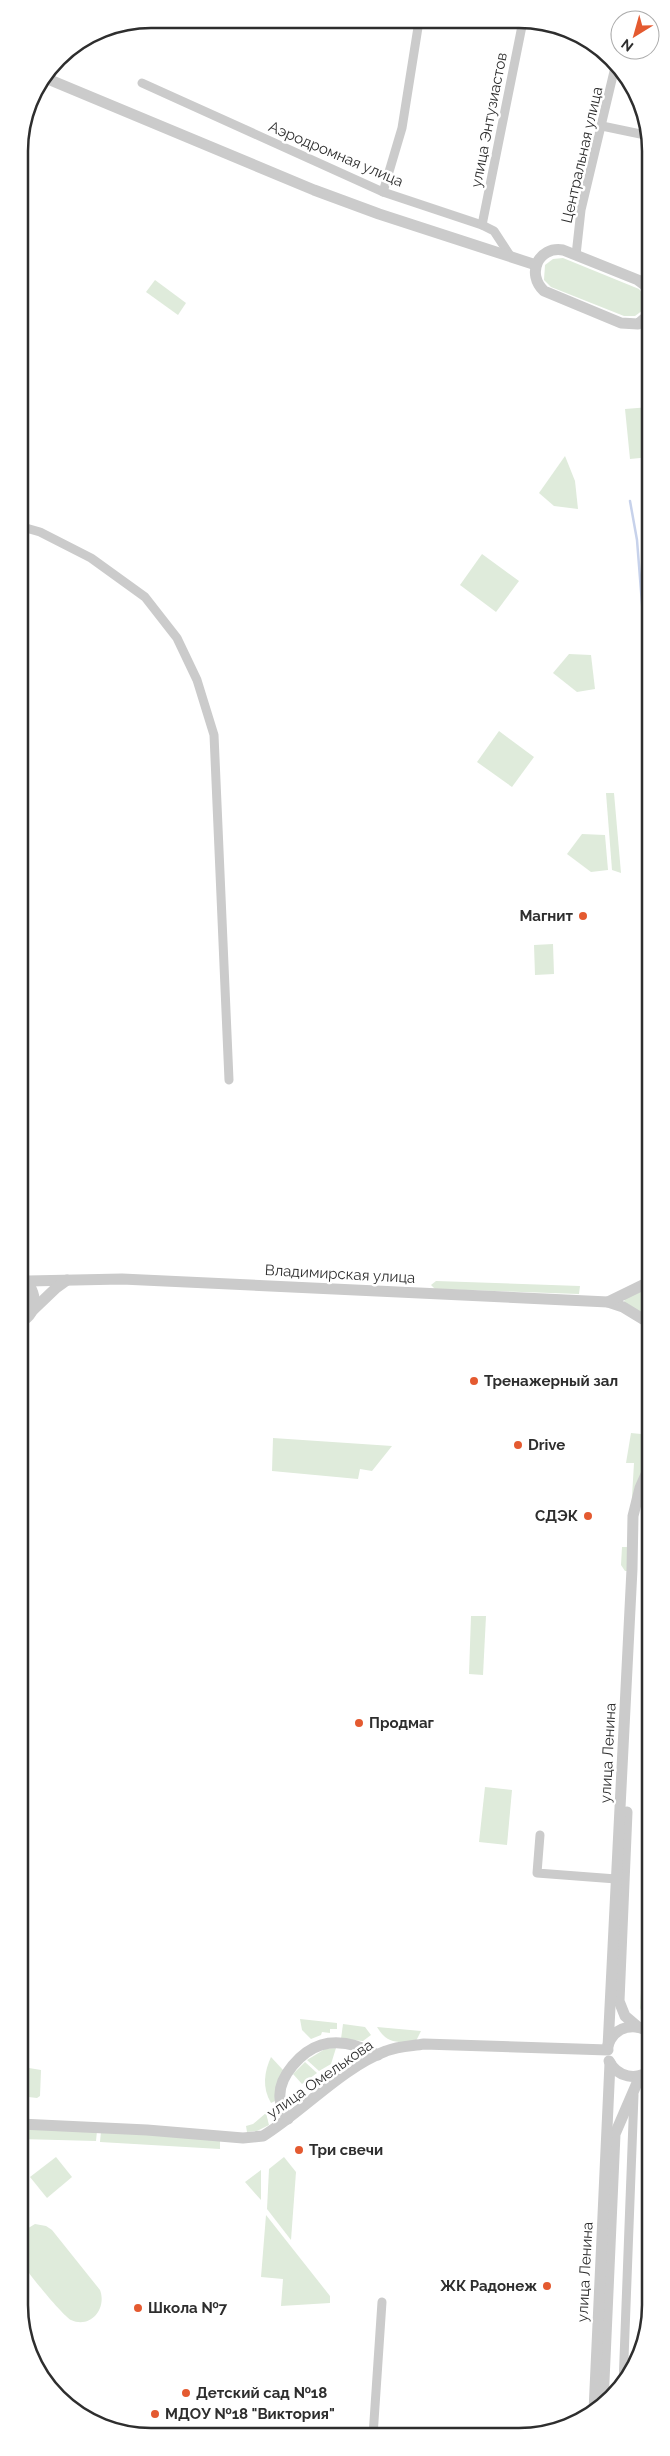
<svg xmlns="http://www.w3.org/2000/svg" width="670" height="2456" font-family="Raleway,sans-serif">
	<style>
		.green { fill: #dfebdb }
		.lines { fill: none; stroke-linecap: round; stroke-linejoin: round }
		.stream { stroke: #c7d2eb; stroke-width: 2.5 }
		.minor { stroke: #cbcbcb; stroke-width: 9 }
		.tertiary { stroke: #cbcbcb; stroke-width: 11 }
		.poi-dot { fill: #e45a30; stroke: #fff; stroke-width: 2 }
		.labels { text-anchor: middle; stroke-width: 5; stroke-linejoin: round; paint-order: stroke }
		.street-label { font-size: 15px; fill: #2e2e2e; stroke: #fff }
		.poi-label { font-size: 15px; font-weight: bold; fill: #2e2e2e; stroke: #fff; text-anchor: start }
		.rim { fill: none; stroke: #2e2e2e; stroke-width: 2.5 }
	</style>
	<rect width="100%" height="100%" fill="#fff"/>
	<g class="green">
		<path d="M563,258L639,289L645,297L643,310L635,316H624L551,287L544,280L545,265L553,259Z"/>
		<path d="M155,280L186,303L178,315L146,292Z"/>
		<path d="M650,407V457L630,459L625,409Z"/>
		<path d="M565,456L575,481L578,509L554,506L539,493Z"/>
		<path d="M482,554L519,581L496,612L460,585Z"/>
		<path d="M569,654L591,655L595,689L577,692L553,673Z"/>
		<path d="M499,731L534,757L512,787L477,762Z"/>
		<path d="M606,793H614L621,873L612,870Z"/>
		<path d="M582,834L605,835L608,870L591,872L567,854Z"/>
		<path d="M553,944L554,974L535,975L534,945Z"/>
		<path d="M436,1281L580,1286L579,1294L435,1289L431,1285Z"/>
		<path d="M648,1286L645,1316L624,1302L625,1299Z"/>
		<path d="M631,1433L651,1435V1460L639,1487L629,1571H625L621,1565L622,1547H629L634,1463H626Z"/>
		<path d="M273,1438L392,1446L372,1471L360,1469L358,1479L272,1471Z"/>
		<path d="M471,1616H486L483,1675L469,1674Z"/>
		<path d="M485,1787L512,1790L507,1845L479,1842Z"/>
		<path d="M643,1955H651V2023L643,2016L640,2008Z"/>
		<path d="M300,2019L337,2023V2029H330V2033L322,2032L321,2035L311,2039L302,2030Z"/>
		<path d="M343,2024L365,2027L371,2035L363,2041L341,2039Z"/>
		<path d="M377,2027L421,2031L416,2041C398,2043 387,2044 377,2027Z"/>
		<path d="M336,2048L331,2064L319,2071L307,2060L325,2049Z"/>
		<path d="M271,2057L283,2070L275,2101L271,2103C262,2088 264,2072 271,2057Z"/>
		<path d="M305,2062L317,2073L302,2084L293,2074Z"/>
		<path d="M23,2067L41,2070L40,2096L37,2098L20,2096Z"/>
		<path d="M266,2113L269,2125L257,2131L247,2132L246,2126L253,2124Z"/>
		<path d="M20,2128L97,2131L96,2141L20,2139Z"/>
		<path d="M101,2131L220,2140V2149L100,2142Z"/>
		<path d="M56,2157L72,2177L47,2198L30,2177Z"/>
		<path d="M284,2157L296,2172L291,2240L267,2209L269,2169Z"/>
		<path d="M261,2170V2200L245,2182Z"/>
		<path d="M266,2215L330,2296V2303L281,2306L283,2279L261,2277Z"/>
		<path d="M35,2224L46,2226L52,2230L100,2290C107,2308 91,2329 71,2320C63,2316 25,2270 21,2261C18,2254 20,2241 20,2233Z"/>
	</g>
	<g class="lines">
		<path class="stream" d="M630,501L637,540L650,705"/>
		<g class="minor">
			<path d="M142,83L383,192L482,225L494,231L511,257"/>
			<path d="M602,126L650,136"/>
			<path d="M383,192L402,128L419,21"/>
			<path d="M482,225L523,21"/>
			<path d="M576,255L581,210L616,63"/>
			<path d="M19,526L40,532L91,558L145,597L177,638L197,680L214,735L229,1080"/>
			<path d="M540,1835L537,1873L616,1879"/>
			<path d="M623,2385L634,2095"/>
			<path d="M373,2436L382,2302"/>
		</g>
		<g class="tertiary">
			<path d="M43,77L314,190L379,214L536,265"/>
			<path d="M650,289L638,280L563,250C538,246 526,274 544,291L621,323L638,324L650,314"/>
			<path d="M19,1276C37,1286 41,1313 20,1322"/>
			<path d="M28,1281L122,1279L608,1302L623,1307L651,1324"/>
			<path d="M651,1290L649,1314L651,1322"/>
			<path d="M608,1302L651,1281"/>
			<path d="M33,1310L56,1288L67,1280"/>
			<path d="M627,1812L619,2001L625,2016L638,2027"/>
			<path d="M608,2045C615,2026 636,2021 651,2034"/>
			<path d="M608,2047L632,1569L633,1516L640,1488L651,1463"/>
			<path d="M609,2061C617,2077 637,2082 651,2069"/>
			<path d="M288,2119C284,2112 280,2106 280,2098C278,2076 302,2051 321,2045C341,2039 361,2046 378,2055"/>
			<path d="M20,2124L147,2130L243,2138L263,2136C303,2111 343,2067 386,2051C398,2046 412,2046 424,2044L608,2050"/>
			<path d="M603,2404L615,2134L640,2076L651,2084"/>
			<path d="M594,2411L610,2063"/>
		</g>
	</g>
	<g class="poi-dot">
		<circle cx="583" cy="916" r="5"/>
		<circle cx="474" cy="1381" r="5"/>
		<circle cx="518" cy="1445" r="5"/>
		<circle cx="588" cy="1516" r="5"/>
		<circle cx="359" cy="1723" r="5"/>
		<circle cx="299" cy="2150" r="5"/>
		<circle cx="547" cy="2286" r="5"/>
		<circle cx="138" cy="2308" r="5"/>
		<circle cx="186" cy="2393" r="5"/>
		<circle cx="155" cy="2414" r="5"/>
	</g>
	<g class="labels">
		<g class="street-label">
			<text transform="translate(489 120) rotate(-79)" y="5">улица Энтузиастов</text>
			<text transform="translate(336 154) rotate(23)" y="5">Аэродромная улица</text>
			<text transform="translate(582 155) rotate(-77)" y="5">Центральная улица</text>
			<text transform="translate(340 1274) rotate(3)" y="5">Владимирская улица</text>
			<text transform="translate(608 1753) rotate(-87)" y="5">улица Ленина</text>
			<text transform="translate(320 2079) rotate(-35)" y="5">улица Омелькова</text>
			<text transform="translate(585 2272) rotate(-87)" y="5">улица Ленина</text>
		</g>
		<g class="poi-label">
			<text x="573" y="921" text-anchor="end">Магнит</text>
			<text x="484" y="1386">Тренажерный зал</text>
			<text x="528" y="1450">Drive</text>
			<text x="578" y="1521" text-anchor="end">СДЭК</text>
			<text x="369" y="1728">Продмаг</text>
			<text x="309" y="2155">Три свечи</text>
			<text x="537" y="2291" text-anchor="end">ЖК Радонеж</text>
			<text x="148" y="2313">Школа №7</text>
			<text x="196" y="2398">Детский сад №18</text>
			<text x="165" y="2419">МДОУ №18 "Виктория"</text>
		</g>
	</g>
	<path d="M0 0H670V2456H0ZM151 28H519A123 123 0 0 1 642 151V2305A123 123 0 0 1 519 2428H151A123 123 0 0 1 28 2305V151A123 123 0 0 1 151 28Z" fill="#fff" fill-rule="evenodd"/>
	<path class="rim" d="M151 28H519A123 123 0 0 1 642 151V2305A123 123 0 0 1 519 2428H151A123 123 0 0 1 28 2305V151A123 123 0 0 1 151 28Z"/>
	<g transform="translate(635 35) rotate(217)"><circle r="24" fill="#ffffff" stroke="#ababab"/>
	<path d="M0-4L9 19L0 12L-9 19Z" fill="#e45a30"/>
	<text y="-8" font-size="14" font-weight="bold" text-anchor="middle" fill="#2e2e2e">N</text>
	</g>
</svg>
